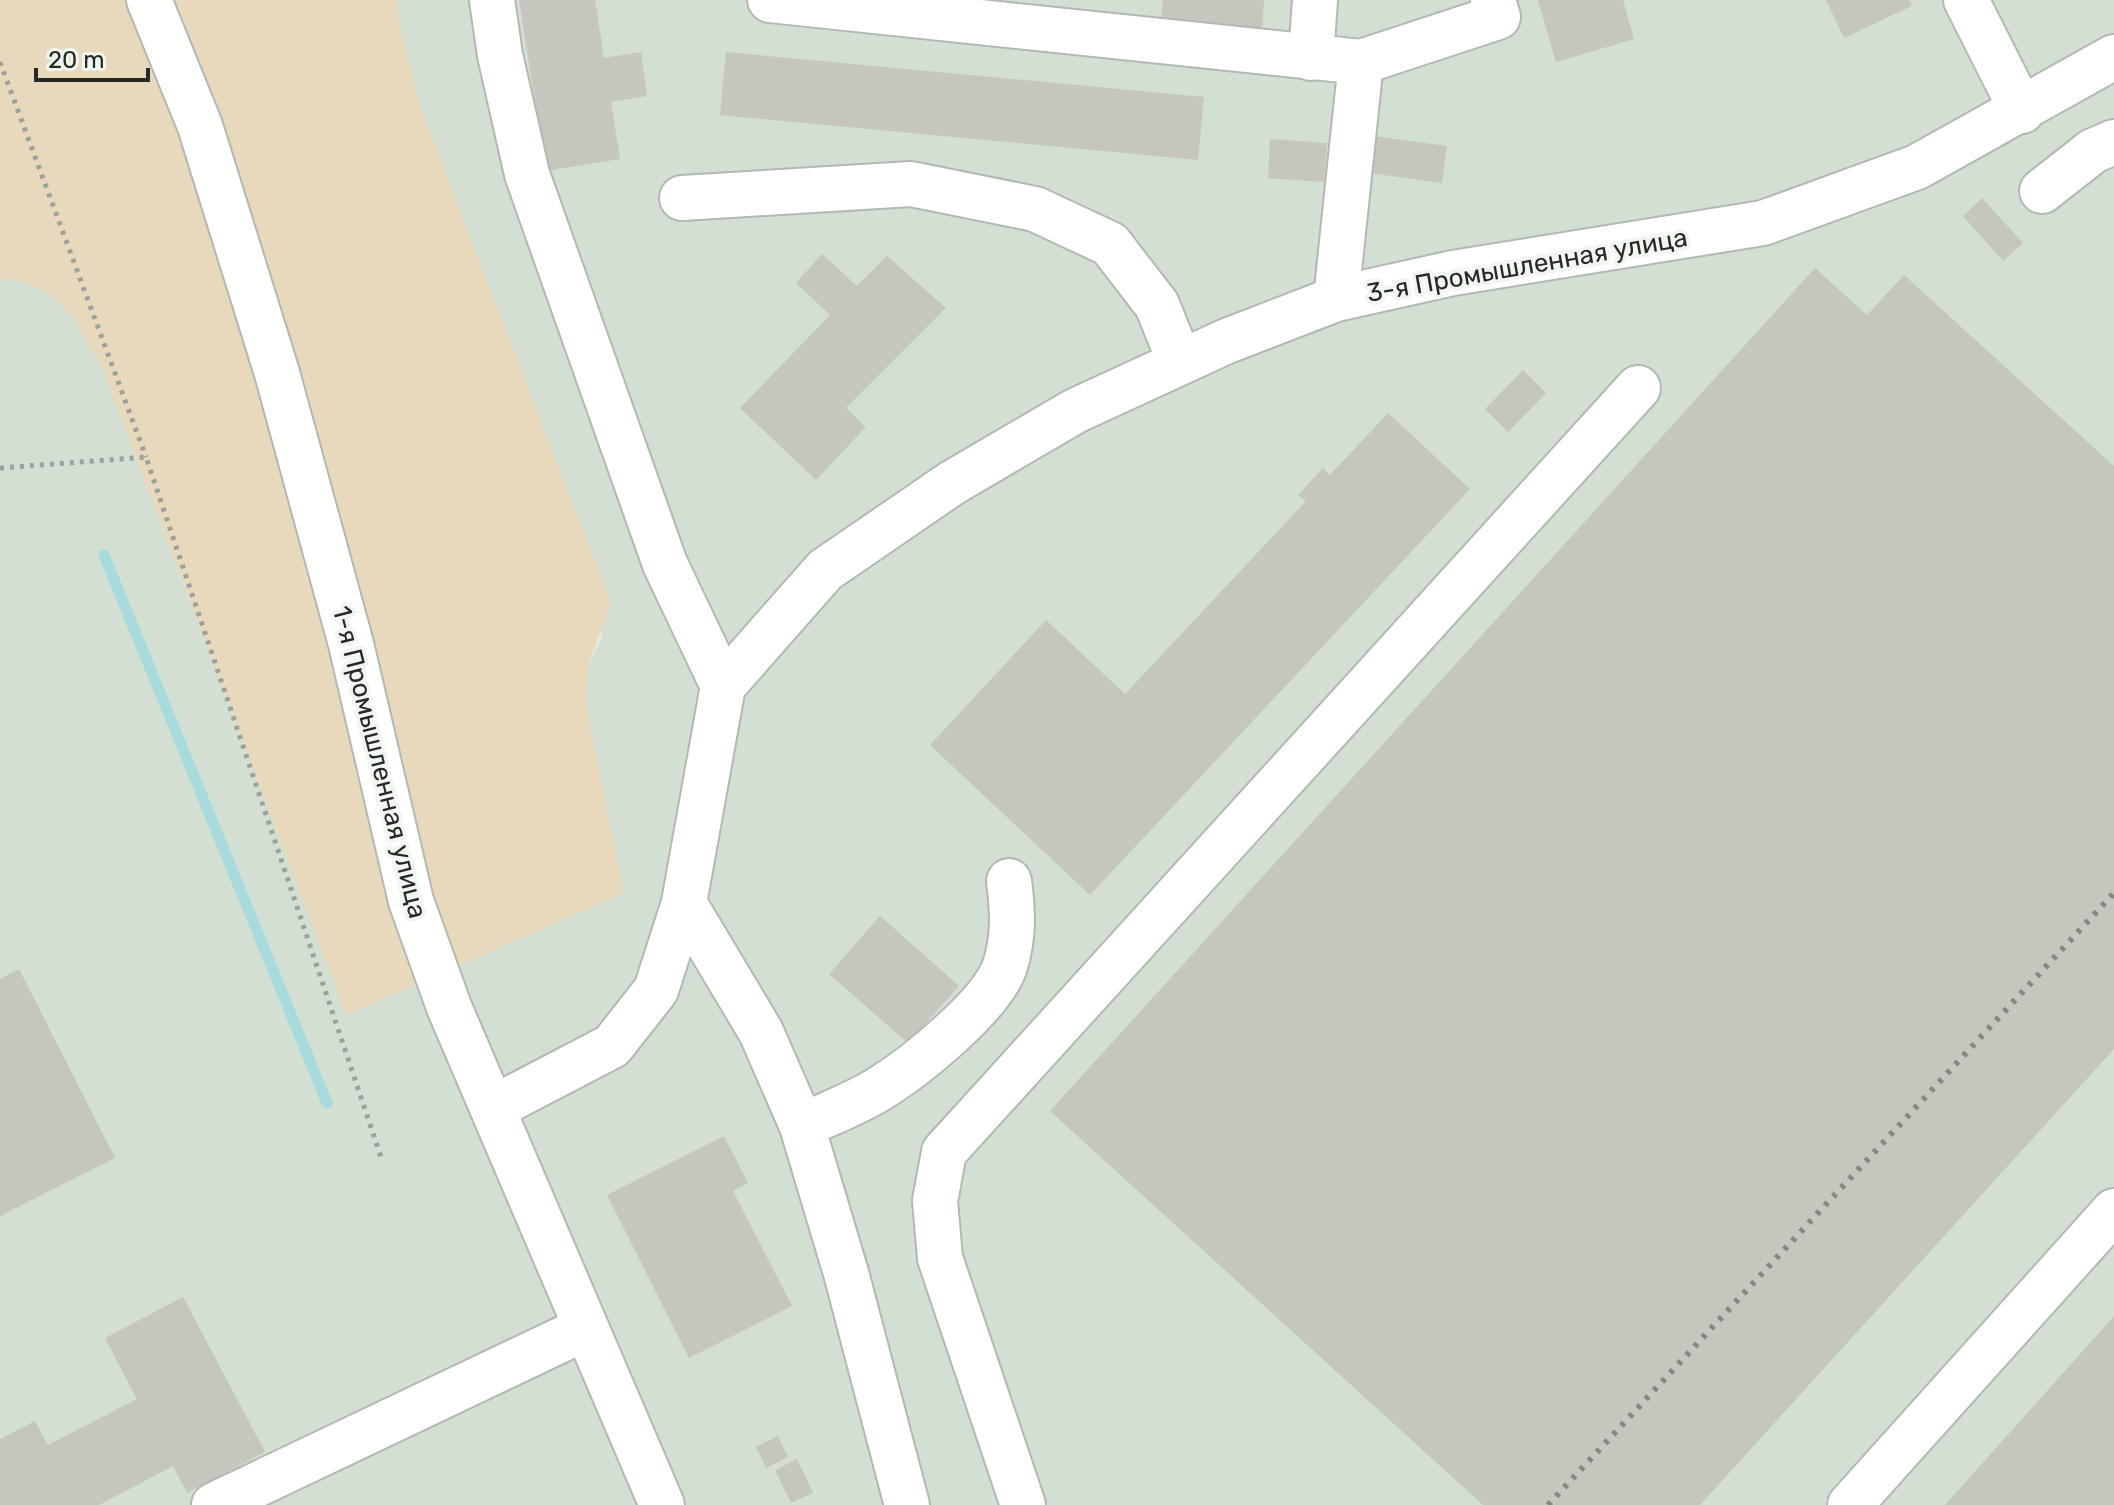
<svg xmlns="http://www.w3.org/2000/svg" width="2114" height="1505" font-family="Rubik,sans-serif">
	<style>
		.built { fill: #d3dfd2 }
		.green { fill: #e8d8bc }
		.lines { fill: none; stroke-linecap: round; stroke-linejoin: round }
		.stream { stroke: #a7dbde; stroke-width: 11 }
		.building { fill: #c5c6be }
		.minor-casing { stroke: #b2b9b1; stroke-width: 48 }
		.major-casing { stroke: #b2b9b1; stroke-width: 48 }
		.path { stroke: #9ca19c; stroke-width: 5; stroke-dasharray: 4 6; stroke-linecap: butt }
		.minor { stroke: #fff; stroke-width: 44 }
		.major { stroke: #fff; stroke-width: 44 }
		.rail { stroke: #838883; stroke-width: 6; stroke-dasharray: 4 8; stroke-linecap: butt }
		.labels { text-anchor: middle; stroke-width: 8; stroke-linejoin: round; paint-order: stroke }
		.street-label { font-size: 26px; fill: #272927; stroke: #f1f7f0 }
	</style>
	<rect width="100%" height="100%" fill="#e3eae2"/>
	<path class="built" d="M397,0H2114V1505H0V279L24,281L64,302L102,368L346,1014L624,893L586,705L588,666L603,635L421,110L401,33Z"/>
	<path class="green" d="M0,0H397L401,33L421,110L611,603L588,666L586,705L624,893L346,1015L102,368C73,319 64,284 0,279Z"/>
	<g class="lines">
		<path class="stream" d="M104,555L327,1103"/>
	</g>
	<g class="building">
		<path d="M519,0H595L604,58L641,52L647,96L611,102L620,159L546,171Z"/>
		<path d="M1163,0H1264L1262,33L1161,25Z"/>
		<path d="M1538,0H1623L1634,39L1556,62Z"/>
		<path d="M1826,0H1909L1912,6L1844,38Z"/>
		<path d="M726,52L1204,97L1198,160L720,115Z"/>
		<path d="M1373,136L1447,146L1442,183L1369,173Z"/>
		<path d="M1270,139L1327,143L1324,182L1268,178Z"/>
		<path d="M1982,198L2023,243L2003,261L1963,216Z"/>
		<path d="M822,254L857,286L887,256L946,308L846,408L866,427L816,480L740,408L830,315L796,283Z"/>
		<path d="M1815,268L1867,315L1904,275L2114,466V1049L1700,1505H1483L1050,1111Z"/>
		<path d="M1523,370L1546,393L1508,432L1485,409Z"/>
		<path d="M1388,413L1470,489L1090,895L930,745L1046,620L1125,694L1306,501L1298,495L1323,468L1330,475Z"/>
		<path d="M880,916L959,986L908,1043L829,974Z"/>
		<path d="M19,969L115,1158L0,1216V979Z"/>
		<path d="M724,1136L748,1183L733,1191L792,1306L689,1358L607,1195Z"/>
		<path d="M183,1297L265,1452L187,1493L173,1466L99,1505H0V1439L35,1421L48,1445L137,1399L105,1338Z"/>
		<path d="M2114,1316V1505H1945Z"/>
		<path d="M778,1436L788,1457L766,1468L756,1447Z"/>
		<path d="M797,1459L813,1493L791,1503L775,1470Z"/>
	</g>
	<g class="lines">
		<defs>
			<g id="minor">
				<path d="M492,0L500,55L527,174L665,564L723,686"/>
				<path d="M770,0L1361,62L1498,17L1493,0"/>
				<path d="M1966,0L2022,111"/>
				<path d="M1311,58L1315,0"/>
				<path d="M2042,191L2093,151L2114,142"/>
				<path d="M682,198L911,184L1035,209L1110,244L1157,305L1180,362"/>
				<path d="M1336,299L1361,62"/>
				<path d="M684,903L761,1032L802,1126L846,1273L907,1505"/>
				<path d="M493,1108L612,1046L656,990L684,903L723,686L825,570L952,483L1075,411L1227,341L1336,299L1453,273L1763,223L1917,167L2114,57"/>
				<path d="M802,1126C827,1114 855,1104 879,1089C915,1067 992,1005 1005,966C1014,937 1013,911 1009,881"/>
				<path d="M214,1505L586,1328"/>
				<path d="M1023,1505L940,1258L935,1201L944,1152L1638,388"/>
				<path d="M1850,1505L2114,1211"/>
			</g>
			<path id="major" d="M149,0L200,126L277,373L351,644L411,901L449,1007L662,1505"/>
		</defs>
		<use href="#minor" class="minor-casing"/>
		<use href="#major" class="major-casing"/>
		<g class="path">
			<path d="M0,62L146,457"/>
			<path d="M0,468L146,457L382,1160"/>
		</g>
		<use href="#minor" class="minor"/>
		<use href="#major" class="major"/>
		<path class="rail" d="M1548,1505L2114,893"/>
	</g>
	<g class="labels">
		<g class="street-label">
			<text transform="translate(1527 265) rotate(-10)" y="9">3-я Промышленная улица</text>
			<text transform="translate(380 762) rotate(76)" y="9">1-я Промышленная улица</text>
		</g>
	</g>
	<path d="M36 68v12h112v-12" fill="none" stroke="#272927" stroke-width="4"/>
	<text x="48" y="68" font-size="24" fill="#272927" stroke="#f1f7f0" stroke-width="6" paint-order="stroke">20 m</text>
</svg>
